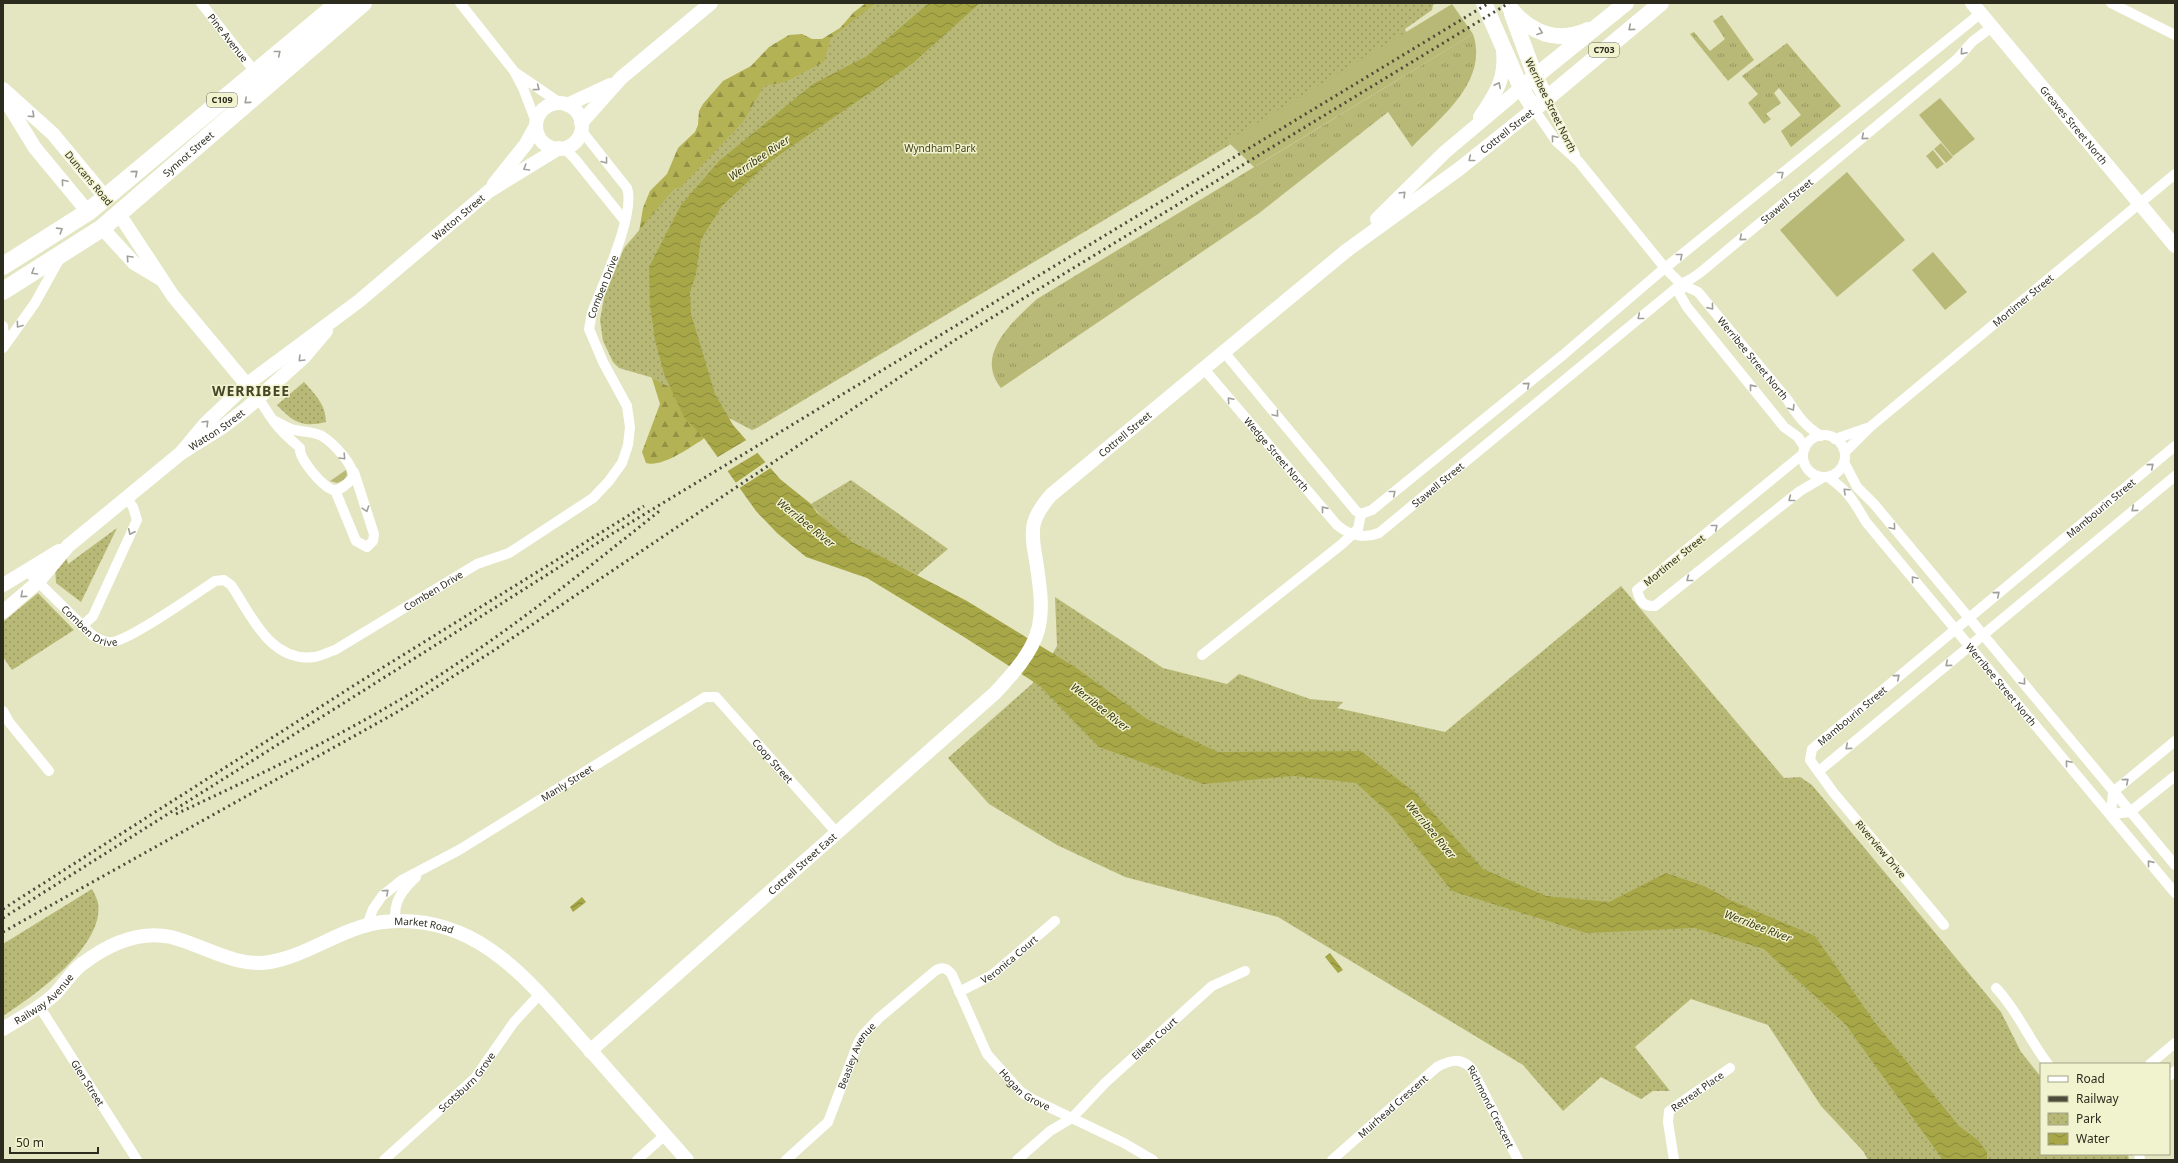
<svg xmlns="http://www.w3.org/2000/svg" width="2178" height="1163" font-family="'Noto Sans',sans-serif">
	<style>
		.grass { fill: url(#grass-tufts) }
		.forest { fill: url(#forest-firs) }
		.park { fill: url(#park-dots) }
		.pitch { fill: #b9b977 }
		.water { fill: url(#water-waves) }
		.pier { fill: #e4e5c1 }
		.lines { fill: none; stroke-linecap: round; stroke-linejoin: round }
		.street { stroke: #fff; stroke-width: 10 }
		.secondary { stroke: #fff; stroke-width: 14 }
		.primary { stroke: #fff; stroke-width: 16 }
		.highway { stroke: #fff; stroke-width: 18 }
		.rail { stroke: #4c4c3a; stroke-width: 3; stroke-dasharray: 2 4; stroke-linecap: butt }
		.oneway { stroke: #a0a09a }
		.labels { text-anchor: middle; stroke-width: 3; stroke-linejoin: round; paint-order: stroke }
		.shield { fill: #f1f2ce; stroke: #676753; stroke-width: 1 }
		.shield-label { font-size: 9px; font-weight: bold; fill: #2c2c1e }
		.street-label { font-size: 10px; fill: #2c2c1e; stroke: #f1f2ce }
		.park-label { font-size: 10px; fill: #404018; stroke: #f1f2ce }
		.water-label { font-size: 11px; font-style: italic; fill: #3b3a12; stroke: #f1f2ce }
		.district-label { font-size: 14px; font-weight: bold; letter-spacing: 1px; fill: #444426; stroke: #f1f2ce }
	</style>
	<defs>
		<pattern id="grass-tufts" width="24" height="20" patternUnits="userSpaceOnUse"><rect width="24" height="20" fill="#b9b977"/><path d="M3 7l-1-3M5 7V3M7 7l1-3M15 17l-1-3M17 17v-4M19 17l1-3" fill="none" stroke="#979761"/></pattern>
		<pattern id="forest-firs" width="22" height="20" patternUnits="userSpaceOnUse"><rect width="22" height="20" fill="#b3b254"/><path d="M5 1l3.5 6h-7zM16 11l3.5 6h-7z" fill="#929145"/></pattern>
		<pattern id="park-dots" width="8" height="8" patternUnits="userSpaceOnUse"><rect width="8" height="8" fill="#b9b977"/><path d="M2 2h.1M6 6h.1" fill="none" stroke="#979761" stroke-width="1.8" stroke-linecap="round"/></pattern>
		<pattern id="water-waves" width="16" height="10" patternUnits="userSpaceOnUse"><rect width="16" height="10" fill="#a7a748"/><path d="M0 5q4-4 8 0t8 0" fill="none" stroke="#88883b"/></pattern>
	</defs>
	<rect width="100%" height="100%" fill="#e4e5c1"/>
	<g class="grass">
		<path d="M1722,15L1754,60L1728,81L1690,34L1694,32L1710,51L1725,39L1713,21Z"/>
		<path d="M1473,34C1489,81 1441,117 1412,147L1388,112L1258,214L1001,388C974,355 1013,321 1037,299Z"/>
		<path d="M1787,43L1841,106L1791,147L1781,131L1801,115L1779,88L1774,93L1781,103L1766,114L1771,119L1764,124L1748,103L1758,94L1742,76Z"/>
		<path d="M346,470L347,475L344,480L337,483L330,481Z"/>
	</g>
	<path class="forest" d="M866,3H1156L702,440C689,448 661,468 646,463L642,452L660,404L651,375L638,238L643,208L650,191L667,174L678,148L695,132L698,125L699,111L703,104L723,81L751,66L769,47L789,35L802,34L812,39H822L840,28L854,12Z"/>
	<g class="park">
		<path d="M876,3H1436L1433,5L1432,10L1405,29L1408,38L757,428L752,430L650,377L619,368L613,362L603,341L600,320L604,298L624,248L675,188H680L743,122L764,86L785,82L824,62L831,38Z"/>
		<path d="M304,382C315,394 326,405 326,422C302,428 293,422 277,405Z"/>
		<path d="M851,480L948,549L917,575C880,556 836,539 811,504Z"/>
		<path d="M117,528L81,602L56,583L55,567L66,556L68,564Z"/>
		<path d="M1621,586L1784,778L1800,777L1812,785L2001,1012L2021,1052L2041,1077V1154H2128L2129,1160H1868L1863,1151L1821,1106L1768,1025L1691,999L1635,1047L1670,1091H1653L1641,1099L1601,1077L1563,1111L1523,1065L1278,917L1125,877L1057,845L989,804L948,758L1032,684L1053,653L1057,646L1055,597L1163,668L1227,684L1239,674L1310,699L1343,702L1337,708L1445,732Z"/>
		<path d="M38,593L74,630L12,670L3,657V622Z"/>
		<path d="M92,889C94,893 97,898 98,903C105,946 34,996 3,1016V944Z"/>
	</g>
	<g class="pitch">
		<path d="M1452,4L1473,34L1254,167L1227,141Z"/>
		<path d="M1940,98L1975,139L1953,156L1919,115Z"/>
		<path d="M1941,143L1953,157L1946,163L1934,149Z"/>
		<path d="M1933,150L1944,164L1937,169L1926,156Z"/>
		<path d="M1847,172L1905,240L1837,297L1780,230Z"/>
		<path d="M1933,252L1967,292L1945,310L1912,270Z"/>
	</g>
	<g class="water">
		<path d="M929,3H980L913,63L769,162L722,206L701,239L696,274L690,292L691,314L715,394L733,425L780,479L811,504L817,513L853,542L967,601L1075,667L1147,719L1218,752L1361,751L1416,793L1483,869L1546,896L1609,902L1666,873L1704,886L1730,900L1815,936L1873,1020L1959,1126L1978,1140L1987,1152V1160H1943L1846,1025L1764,949L1695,928L1586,933L1452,891L1391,815L1356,783L1294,776L1203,784L1099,747L1040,686L964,637L867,578L806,557L777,533L756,511L704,438L684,417L664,374L655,340L650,305L649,267L681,205L719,161L813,84L867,56Z"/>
		<path d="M582,897L586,902L573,912L570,907Z"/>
		<path d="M1330,953L1343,970L1338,973L1325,957Z"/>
	</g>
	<g class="pier">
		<path d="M748,439L759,452L726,472L716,458Z"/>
		<path d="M767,461L772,467L738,489L734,484Z"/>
	</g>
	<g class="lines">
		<g class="street">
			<path id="s1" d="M201,3L255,72"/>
			<path d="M460,3L514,71L523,88L536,122"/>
			<path d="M2111,3L2175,35"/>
			<path d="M516,73L560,103"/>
			<path d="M1546,98L1575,155"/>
			<path id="s2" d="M1534,109L1556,141L1579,162L1665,268L1681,284L1698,292L1787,399C1797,415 1805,426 1821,436"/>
			<path d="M564,148L575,159L625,221"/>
			<path d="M1681,284L1680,295L1687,307L1784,427L1798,437L1805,448"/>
			<path d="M3,326L5,343"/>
			<path d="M3,348L35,303L60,258"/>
			<path d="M1224,352L1356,511L1361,514"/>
			<path id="s3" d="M1204,369L1337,525C1349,535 1364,539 1379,533L1681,284L1691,279L1701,272L1957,59L1973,41L1992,27"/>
			<path d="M258,398C266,409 272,421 281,430C287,437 294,442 300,448C298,458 324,489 334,490C341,490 347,484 352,479C358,468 332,442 322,436C314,432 304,432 295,430C287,428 280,423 273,420"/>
			<circle cx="1824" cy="456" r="21"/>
			<path d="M1835,439L1867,428"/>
			<path id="s4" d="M1845,452L1870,427L2175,174"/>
			<path d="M1803,454L1637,590C1640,601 1643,607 1655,606L1800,491L1824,477"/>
			<path d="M1844,462L1857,487L1874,504L2175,865"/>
			<path id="s5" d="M1828,477C1849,492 1853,500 1866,522L2175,893"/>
			<path d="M335,490L356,541L367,547L373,541L374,534L354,472"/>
			<path d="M1361,514L1372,510L1563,355L1660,272L1981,13"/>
			<path id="s6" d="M26,570L92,635C98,639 105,643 112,642C129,641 197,593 215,581L224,580L231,585C251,614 270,663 314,657C321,656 328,652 335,650L477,564L509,553L593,498L609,481L622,463L628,445L630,427L627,406L603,362L589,329L592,313C602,286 636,213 627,188L581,130"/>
			<path d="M82,626L93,616L137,520L133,507L126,497"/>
			<path d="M1202,655L1342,544L1358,529L1361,514"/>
			<path d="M3,711L9,722L49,771"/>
			<path d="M2175,741L2113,792L2111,814L2130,812L2175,776"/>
			<path d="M1819,771L2175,476"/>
			<path d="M396,921C392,903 403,889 416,877"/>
			<path id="s7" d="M367,925L373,909L382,896L402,880L459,850L705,697H716L837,833"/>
			<path id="s8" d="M1944,925L1833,792L1810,760L1812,749L2175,446"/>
			<path d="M1996,988C2018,1011 2029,1040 2048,1064"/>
			<path id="s9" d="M959,992L992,975L1055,921"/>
			<path id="s10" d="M39,1006L137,1160"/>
			<path d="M2150,1064L2175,1043"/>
			<path d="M2169,1076L2175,1071"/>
			<path d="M2139,1154L2140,1160"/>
			<path id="s11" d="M384,1160L475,1078L514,1022L540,994"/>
			<path d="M637,1160L665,1135"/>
			<path id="s12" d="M786,1160L828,1122L858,1043L863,1035L879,1018L935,971C942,966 947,968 952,975L987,1054L1021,1092L1032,1099L1124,1143L1153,1160"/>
			<path id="s13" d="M1017,1160L1050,1131L1072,1118L1105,1083L1212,986L1245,971"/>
			<path id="s14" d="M1332,1160L1437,1067C1450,1060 1461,1057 1472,1069L1518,1160"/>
			<path id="s15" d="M1674,1160L1668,1122L1669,1111L1730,1068"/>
		</g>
		<g class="secondary">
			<path id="s16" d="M1972,3L2175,246"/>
			<path d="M3,89L53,134L106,198"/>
			<path d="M3,96L35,148L88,212"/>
			<circle cx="559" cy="126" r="23"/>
			<path d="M567,105L610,85"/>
			<path d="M1480,117C1496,93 1506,79 1503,50"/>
			<path d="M581,123L621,78L711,3"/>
			<path d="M494,184L526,144L536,126"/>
			<path d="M119,214L173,296L253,392"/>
			<path d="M1377,219L1445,152L1521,88"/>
			<path d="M102,228L134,263L159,278"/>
			<path id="s17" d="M181,453L206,423L246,385L359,301L489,191L559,148"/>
			<path d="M3,585L59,551"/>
			<path id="s18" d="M3,612L38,582L68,546L181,453L224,426L247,408L304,357L326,331"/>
			<path id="s19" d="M3,1029C20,1018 40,1008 55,994C64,985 71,972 82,964C107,945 139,930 171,937C203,945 236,968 270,962C310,955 342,927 383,922C481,911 533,987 591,1051C623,1087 655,1124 687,1160"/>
			<path id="s20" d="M590,1051L995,693C1011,676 1032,653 1038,630C1044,607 1039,582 1036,560C1034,549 1031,534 1034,523C1037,512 1044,503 1051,495L1346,251L1459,169L1534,109"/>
		</g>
		<g class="primary">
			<path d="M1484,3L1521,88L1534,109L1661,3"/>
			<path d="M1510,8C1530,33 1558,44 1588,30"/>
			<path d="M1512,14L1535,76L1546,98"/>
			<path d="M1521,88L1626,3"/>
		</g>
		<g class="highway">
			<path d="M3,266L88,212L339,3"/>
			<path id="s21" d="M3,291L102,228L363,3"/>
		</g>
		<g class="rail">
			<path d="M176,814C272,769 369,723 458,663C529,616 595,562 662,509"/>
			<path d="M3,909L361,681L644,506"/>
			<path d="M3,918L610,535L1489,3"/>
			<path d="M3,932L399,711L496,649L955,340L1509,3"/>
		</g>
	</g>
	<defs><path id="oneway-chevron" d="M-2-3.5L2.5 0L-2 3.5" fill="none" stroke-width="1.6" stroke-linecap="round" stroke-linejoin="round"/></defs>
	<g class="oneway">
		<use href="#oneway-chevron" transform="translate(1631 28) rotate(140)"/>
		<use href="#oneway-chevron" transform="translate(1540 32) rotate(20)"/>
		<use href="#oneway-chevron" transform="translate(1963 52) rotate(131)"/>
		<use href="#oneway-chevron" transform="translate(278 53) rotate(-39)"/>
		<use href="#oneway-chevron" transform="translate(1498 85) rotate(-63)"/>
		<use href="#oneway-chevron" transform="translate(537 88) rotate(37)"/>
		<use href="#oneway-chevron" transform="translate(247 101) rotate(139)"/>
		<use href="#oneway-chevron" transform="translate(32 115) rotate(42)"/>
		<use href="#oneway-chevron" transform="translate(1864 137) rotate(140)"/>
		<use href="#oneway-chevron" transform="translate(1554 138) rotate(-130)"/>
		<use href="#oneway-chevron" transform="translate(1471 159) rotate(141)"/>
		<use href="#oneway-chevron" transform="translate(605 161) rotate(52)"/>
		<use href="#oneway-chevron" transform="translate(526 168) rotate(149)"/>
		<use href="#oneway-chevron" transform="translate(135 173) rotate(-40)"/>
		<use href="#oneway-chevron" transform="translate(1781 174) rotate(-39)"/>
		<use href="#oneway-chevron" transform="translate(64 182) rotate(-130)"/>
		<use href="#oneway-chevron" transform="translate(1403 194) rotate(-45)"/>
		<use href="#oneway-chevron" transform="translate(60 230) rotate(-32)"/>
		<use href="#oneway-chevron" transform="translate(1742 238) rotate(140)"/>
		<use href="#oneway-chevron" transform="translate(1680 256) rotate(-39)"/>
		<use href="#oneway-chevron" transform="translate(129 258) rotate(-133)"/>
		<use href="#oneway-chevron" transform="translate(34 272) rotate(149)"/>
		<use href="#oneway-chevron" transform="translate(1711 307) rotate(51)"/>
		<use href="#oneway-chevron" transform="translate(1640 317) rotate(141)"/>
		<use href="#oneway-chevron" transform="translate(19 325) rotate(126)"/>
		<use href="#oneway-chevron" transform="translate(301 359) rotate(135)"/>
		<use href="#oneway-chevron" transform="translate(1527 385) rotate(-40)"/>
		<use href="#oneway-chevron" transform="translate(1752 387) rotate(-129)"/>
		<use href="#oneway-chevron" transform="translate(1230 400) rotate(-131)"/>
		<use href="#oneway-chevron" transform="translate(1792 408) rotate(58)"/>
		<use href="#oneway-chevron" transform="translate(1276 414) rotate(50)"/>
		<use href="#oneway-chevron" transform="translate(206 423) rotate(-45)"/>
		<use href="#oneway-chevron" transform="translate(343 457) rotate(47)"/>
		<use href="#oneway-chevron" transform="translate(2151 466) rotate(-40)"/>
		<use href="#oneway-chevron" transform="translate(1846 491) rotate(-137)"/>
		<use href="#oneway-chevron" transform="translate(1393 493) rotate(-39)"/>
		<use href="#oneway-chevron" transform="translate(1791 499) rotate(142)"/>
		<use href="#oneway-chevron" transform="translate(366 509) rotate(72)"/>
		<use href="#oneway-chevron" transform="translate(1324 509) rotate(-129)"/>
		<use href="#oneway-chevron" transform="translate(2134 509) rotate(140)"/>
		<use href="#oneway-chevron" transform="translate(1715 527) rotate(-39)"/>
		<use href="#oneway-chevron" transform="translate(1893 527) rotate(50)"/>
		<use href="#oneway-chevron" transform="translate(131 532) rotate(115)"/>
		<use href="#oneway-chevron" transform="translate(1689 579) rotate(142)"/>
		<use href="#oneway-chevron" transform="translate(1914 579) rotate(-130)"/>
		<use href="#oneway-chevron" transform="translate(1997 594) rotate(-40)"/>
		<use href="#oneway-chevron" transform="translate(23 595) rotate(140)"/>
		<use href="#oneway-chevron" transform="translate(1948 664) rotate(140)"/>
		<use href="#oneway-chevron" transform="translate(1897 677) rotate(-40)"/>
		<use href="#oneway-chevron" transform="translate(2023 682) rotate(50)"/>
		<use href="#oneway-chevron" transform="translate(1848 747) rotate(140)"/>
		<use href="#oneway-chevron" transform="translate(2068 763) rotate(-130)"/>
		<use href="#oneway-chevron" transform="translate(2126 781) rotate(-40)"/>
		<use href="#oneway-chevron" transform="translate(2150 863) rotate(-129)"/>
		<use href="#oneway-chevron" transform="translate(386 892) rotate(-42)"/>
	</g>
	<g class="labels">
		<g class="shield">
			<rect x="1589" y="43" width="30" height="14" rx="3"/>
			<rect x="207" y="93" width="30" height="14" rx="3"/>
		</g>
		<g class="shield-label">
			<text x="1604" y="53">C703</text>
			<text x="222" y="103">C109</text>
		</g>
		<g class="street-label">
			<text dy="4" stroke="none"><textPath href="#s1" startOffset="44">Pine Avenue</textPath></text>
			<text transform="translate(1551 105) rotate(64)" y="4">Werribee Street North</text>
			<text dy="4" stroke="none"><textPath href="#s16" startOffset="159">Greaves Street North</textPath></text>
			<text dy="4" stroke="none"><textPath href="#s20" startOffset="1342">Cottrell Street</textPath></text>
			<text dy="4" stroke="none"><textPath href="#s21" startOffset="231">Synnot Street</textPath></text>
			<text transform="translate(89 178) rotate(50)" y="4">Duncans Road</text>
			<text dy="4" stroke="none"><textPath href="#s3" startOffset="776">Stawell Street</textPath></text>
			<text dy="4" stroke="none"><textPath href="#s17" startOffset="365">Watton Street</textPath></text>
			<text dy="4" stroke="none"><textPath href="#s6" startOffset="926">Comben Drive</textPath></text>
			<text dy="4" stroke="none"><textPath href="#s4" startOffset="234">Mortimer Street</textPath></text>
			<text dy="4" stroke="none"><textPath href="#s2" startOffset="334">Werribee Street North</textPath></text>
			<text dy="4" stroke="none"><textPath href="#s18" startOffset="282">Watton Street</textPath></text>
			<text dy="4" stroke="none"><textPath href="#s20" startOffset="854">Cottrell Street</textPath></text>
			<text dy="4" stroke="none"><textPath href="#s3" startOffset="112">Wedge Street North</textPath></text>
			<text dy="4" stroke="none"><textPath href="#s3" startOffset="326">Stawell Street</textPath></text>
			<text dy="4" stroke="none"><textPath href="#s8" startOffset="600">Mambourin Street</textPath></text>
			<text transform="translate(1674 560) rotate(-39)" y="4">Mortimer Street</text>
			<text dy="4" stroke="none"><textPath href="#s6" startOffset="506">Comben Drive</textPath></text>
			<text dy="4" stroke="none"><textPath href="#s6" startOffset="86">Comben Drive</textPath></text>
			<text dy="4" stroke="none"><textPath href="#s5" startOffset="271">Werribee Street North</textPath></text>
			<text dy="4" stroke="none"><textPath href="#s8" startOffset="276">Mambourin Street</textPath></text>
			<text dy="4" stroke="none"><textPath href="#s7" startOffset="509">Coop Street</textPath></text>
			<text dy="4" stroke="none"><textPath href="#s7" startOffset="250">Manly Street</textPath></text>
			<text transform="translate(1881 849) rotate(50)" y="4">Riverview Drive</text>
			<text dy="4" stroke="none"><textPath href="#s20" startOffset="283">Cottrell Street East</textPath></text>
			<text dy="4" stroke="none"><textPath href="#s19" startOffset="464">Market Road</textPath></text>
			<text dy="4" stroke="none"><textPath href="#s9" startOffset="60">Veronica Court</textPath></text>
			<text dy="4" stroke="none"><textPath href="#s19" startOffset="51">Railway Avenue</textPath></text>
			<text dy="4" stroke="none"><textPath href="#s13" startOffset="184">Eileen Court</textPath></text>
			<text dy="4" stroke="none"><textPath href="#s12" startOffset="129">Beasley Avenue</textPath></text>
			<text dy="4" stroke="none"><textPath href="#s11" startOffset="114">Scotsburn Grove</textPath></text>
			<text dy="4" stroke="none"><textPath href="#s10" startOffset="91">Glen Street</textPath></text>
			<text dy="4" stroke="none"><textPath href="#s12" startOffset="406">Hogan Grove</textPath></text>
			<text dy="4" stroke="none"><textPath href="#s15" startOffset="84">Retreat Place</textPath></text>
			<text dy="4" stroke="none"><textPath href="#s14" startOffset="81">Muirhead Crescent</textPath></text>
			<text dy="4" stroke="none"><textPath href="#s14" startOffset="221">Richmond Crescent</textPath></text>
		</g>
		<g class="park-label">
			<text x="940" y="152">Wyndham Park</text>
		</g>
		<g class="water-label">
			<text transform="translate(759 158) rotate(-34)" y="4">Werribee River</text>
			<text transform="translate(806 523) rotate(39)" y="4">Werribee River</text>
			<text transform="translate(1100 707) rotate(38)" y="4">Werribee River</text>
			<text transform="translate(1431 830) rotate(50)" y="4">Werribee River</text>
			<text transform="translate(1758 926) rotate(21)" y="4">Werribee River</text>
		</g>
		<g class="district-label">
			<text x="251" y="396">WERRIBEE</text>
		</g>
	</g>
	<rect width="2178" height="1163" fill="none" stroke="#2c2c1e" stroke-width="8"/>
	<rect x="2040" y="1063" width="130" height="92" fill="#f1f2ce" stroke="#a2a388"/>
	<rect x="2048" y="1076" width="20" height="6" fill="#ffffff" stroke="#a2a388"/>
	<text x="2076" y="1083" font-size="12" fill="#2c2c1e">Road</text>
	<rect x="2048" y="1096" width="20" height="6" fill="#4c4c3a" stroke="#a2a388"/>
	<text x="2076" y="1103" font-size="12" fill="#2c2c1e">Railway</text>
	<rect x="2048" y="1113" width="20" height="12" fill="url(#park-dots)" stroke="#a2a388"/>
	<text x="2076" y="1123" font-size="12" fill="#2c2c1e">Park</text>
	<rect x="2048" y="1133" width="20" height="12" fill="url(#water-waves)" stroke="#a2a388"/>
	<text x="2076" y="1143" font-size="12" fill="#2c2c1e">Water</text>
	<path d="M10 1147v6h88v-6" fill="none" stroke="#2c2c1e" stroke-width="2"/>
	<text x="16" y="1147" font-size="12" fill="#2c2c1e" stroke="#f1f2ce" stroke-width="3" paint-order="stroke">50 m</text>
</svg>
